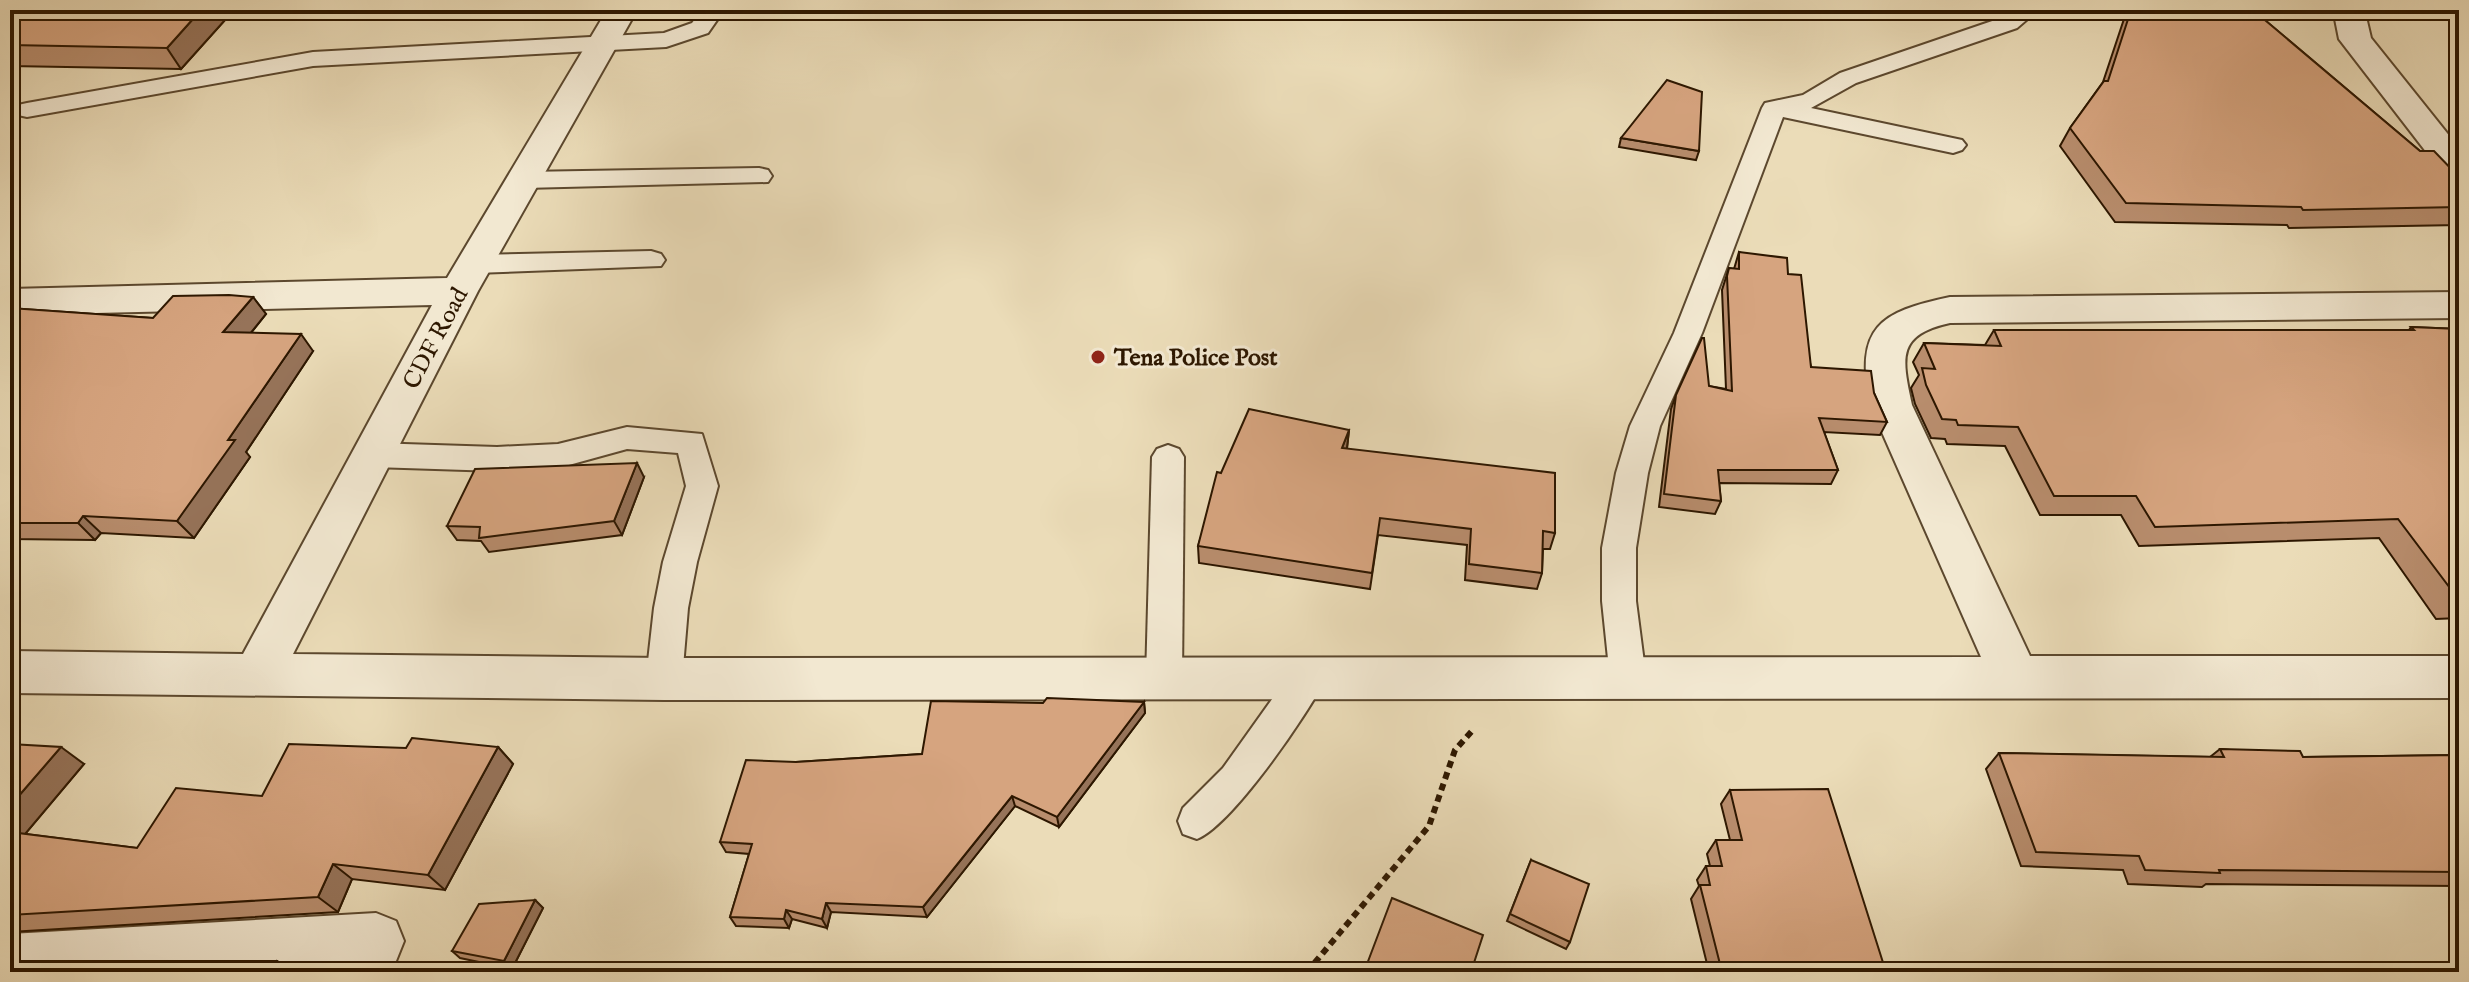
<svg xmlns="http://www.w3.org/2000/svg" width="2469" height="982" font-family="'IM FELL English',serif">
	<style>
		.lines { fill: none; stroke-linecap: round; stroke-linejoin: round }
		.service-casing { stroke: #5c482e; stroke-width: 4 }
		.minor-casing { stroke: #5c482e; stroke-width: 4 }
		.path { stroke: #2d1700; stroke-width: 6; stroke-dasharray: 7 5; stroke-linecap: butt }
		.service { fill: #f2e8d1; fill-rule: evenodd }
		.minor { fill: #f2e8d1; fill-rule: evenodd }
		.wall { fill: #b88d6d; stroke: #2d1700; stroke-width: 2 }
		.shaded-wall { fill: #967359; stroke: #2d1700; stroke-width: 2 }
		.building { fill: #d6a47f; stroke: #2d1700; stroke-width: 2 }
		.poi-dot { fill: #8f2418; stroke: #f2e8d1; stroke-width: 3 }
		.labels { text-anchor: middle; stroke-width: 6; stroke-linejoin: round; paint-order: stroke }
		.street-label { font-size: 24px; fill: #2d1700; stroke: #f2e8d1 }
		.poi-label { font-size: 24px; font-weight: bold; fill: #2d1700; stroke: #f2e8d1; text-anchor: start }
	</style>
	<rect width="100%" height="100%" fill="#ebdcb8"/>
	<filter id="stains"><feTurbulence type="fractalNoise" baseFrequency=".0025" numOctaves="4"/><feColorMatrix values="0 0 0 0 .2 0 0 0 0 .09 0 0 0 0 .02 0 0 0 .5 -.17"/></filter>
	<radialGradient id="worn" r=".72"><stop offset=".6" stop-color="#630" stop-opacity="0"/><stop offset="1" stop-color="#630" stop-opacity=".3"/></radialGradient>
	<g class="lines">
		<defs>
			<g id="service">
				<path d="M702,10H724L708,33L666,47L313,66L27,117L18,115L15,110L18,105L27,103L313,52L664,33L692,23Z"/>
				<path d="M2012,10H2038L2017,28L1856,83L1811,108L1962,140L1966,145L1962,150L1953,153L1783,117L1702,333L1660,426L1648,473L1636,548V601L1646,678L1641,689L1628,693L1615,689L1610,678L1602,601V548L1616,473L1630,426L1674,333L1762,108L1765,103L1803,95L1840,73L2001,18Z"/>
				<path d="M759,168L768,170L772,176L768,182L524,188L515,186L511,180L515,174L524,172Z"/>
				<path d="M651,251L661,254L665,260L661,266L475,273L465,270L461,264L465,258L475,255Z"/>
				<path d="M627,427L702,434L718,486L697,562L688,608L682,679L677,690L664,694L651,690L646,679L654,608L663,562L686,486L678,453L627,449L558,468L497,471L373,467L362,463L357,455L362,447L373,443L497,447L558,444Z"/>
				<path d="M1168,445L1179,449L1184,457L1182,679L1177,690L1164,694L1151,690L1146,679L1152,457L1157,449Z"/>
				<path d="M1308,663L1321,667L1326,678C1308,714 1232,825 1197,839L1183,834L1178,821L1183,808L1223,768L1295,667Z"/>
			</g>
			<g id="minor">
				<path d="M607,10H637L478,291L293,654L664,658L1981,657L1870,405C1855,327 1879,312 1950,297L2459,292V318L1950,323C1896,335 1902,358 1912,405L2030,656H2459V698L664,700L10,693V651L243,654L432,305L10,315V289L447,278Z"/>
				<path d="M2342,10H2375L2367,21L2371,38L2459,148V182L2447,179L2339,39L2335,19Z"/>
				<path d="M376,913L396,921L404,941L396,961L376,969L318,972H10V934Z"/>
			</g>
		</defs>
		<use href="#service" class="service-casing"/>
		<use href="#minor" class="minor-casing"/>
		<path class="path" d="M1307,972L1429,826L1455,750L1472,731"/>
		<use href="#service" class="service"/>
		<use href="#minor" class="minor"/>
	</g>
	<g class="wall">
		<path d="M11,10H234L181,69L10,66Z"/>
		<path d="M261,10H317L311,17L266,18Z"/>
		<path d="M2127,10H2253L2420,151L2459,177V225L2289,228L2287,225L2115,222L2060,146L2070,128L2103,82Z"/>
		<path d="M1621,138L1699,151L1696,160L1619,147Z"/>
		<path d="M1739,252L1788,274L1811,367L1874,393L1887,422L1880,435L1824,432L1838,470L1831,484L1719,483L1721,501L1715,514L1659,507L1671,409L1676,395L1709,386L1726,389L1722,290L1729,268L1734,269Z"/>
		<path d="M253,297L266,314L251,333L313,351L246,452L250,457L194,538L101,533L95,540L10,539V308L153,318Z"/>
		<path d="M2411,327L2459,329V618L2436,619L2379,538L2139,546L2121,515H2040L2005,446L1947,444L1945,439L1931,438L1915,404L1911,388L1919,375L1913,362L1924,343L1985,345L1994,330H2409Z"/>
		<path d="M1349,430L1347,449L1555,533L1550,549H1543L1542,573L1537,589L1465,580L1467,545L1378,535L1370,589L1199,563L1198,546L1221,473Z"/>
		<path d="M644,477L622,535L489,552L481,541L457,540L447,526Z"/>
		<path d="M1144,702L1145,713L1059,827L1015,806L927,917L831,912L827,928L792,919L789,928L736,926L730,917L749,854L726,852L720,842L796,762L922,754L1043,703Z"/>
		<path d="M10,744L84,764L25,834L137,848L262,796L406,748L498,747L513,764L445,890L352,879L338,912L10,932Z"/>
		<path d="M2220,749L2303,757L2459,755V886L2206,884L2202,887L2128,884L2123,870L2021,866L1986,769L1999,753L2210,757Z"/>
		<path d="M1730,790L1886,972H1709L1691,899L1699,886L1697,880L1706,866H1710L1707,854L1716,840H1730L1721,804Z"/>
		<path d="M1531,860L1570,942L1566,949L1507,921Z"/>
		<path d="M535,900L543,908L512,969L460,958L452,951Z"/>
	</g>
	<g class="shaded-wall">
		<path d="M201,10H234L181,69L167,48Z"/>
		<path d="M306,10H317L311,17Z"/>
		<path d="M253,297L266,314L237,350L223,332Z"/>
		<path d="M301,334L313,351L246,452L250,457L194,538L177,521L228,440Z"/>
		<path d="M1349,430L1347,447L1341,465L1342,448Z"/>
		<path d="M637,463L644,477L622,535L614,521Z"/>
		<path d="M83,516L101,533L95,540L78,523Z"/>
		<path d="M1144,702L1145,713L1059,827L1057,817Z"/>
		<path d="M61,747L84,764L15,846L10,843V806Z"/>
		<path d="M498,747L513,764L445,890L428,875Z"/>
		<path d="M1012,796L1015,806L927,917L923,907Z"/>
		<path d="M333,864L352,879L338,912L318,897Z"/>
		<path d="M535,900L543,908L512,969L504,961Z"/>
		<path d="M826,903L831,912L827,928L822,919Z"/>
		<path d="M786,910L792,919L789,928L784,919Z"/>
		<path d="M277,961L294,972H273Z"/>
	</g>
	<g class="building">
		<path d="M11,10H201L167,48L10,45Z"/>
		<path d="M2131,10H2253L2420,151H2434L2459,177V207L2303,210L2301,207L2126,203L2070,128L2104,81H2108Z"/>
		<path d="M1667,80L1702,92L1699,151L1621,138Z"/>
		<path d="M1739,252L1787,258L1788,274L1801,275L1811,367L1871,371L1874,393L1887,422L1819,418L1838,470H1718L1721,501L1664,494L1676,395L1702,338H1704L1709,386L1732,391L1727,276L1729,268L1739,269Z"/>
		<path d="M229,295L253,297L223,332L301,334L228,440H235L177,521L83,516L78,523H10V308L153,318L173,296Z"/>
		<path d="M2411,327L2459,329V600L2398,519L2155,527L2136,496H2054L2018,427L1958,425L1956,420L1942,419L1926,385L1922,368L1935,369L1924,343L2001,346L1994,330H2414Z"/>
		<path d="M1249,409L1349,430L1342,448L1555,473V533L1543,531L1542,573L1469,564L1471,529L1380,518L1372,573L1198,546L1217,472L1221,473Z"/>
		<path d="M637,463L614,521L479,538L480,527L447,526L475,469Z"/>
		<path d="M1047,698L1144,702L1057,817L1012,796L923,907L826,903L822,919L786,910L784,919L730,917L752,844L720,842L746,760L796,762L922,754L931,701L1043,703Z"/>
		<path d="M412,738L498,747L428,875L333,864L318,897L10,915V832L137,848L176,788L262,796L289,744L406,748Z"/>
		<path d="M10,744L61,747L10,806Z"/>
		<path d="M2220,749L2300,751L2303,757L2459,755V872L2219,870L2220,873L2145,870L2139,856L2036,852L1999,753L2224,757Z"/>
		<path d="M1828,789L1886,972H1722L1700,885H1710L1706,866H1722L1716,840H1742L1730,790Z"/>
		<path d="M1531,860L1589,884L1570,942L1510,914Z"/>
		<path d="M1392,898L1483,935L1471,972H1364Z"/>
		<path d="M535,900L504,961L452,951L479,904Z"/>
		<path d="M10,961H277L273,972H10Z"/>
	</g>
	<circle class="poi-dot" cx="1098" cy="357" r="8"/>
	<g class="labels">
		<g class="street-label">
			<text transform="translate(435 338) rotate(-62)" y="8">CDF Road</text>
		</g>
		<g class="poi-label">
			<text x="1114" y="365">Tena Police Post</text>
		</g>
	</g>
	<rect width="2469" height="982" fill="none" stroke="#ebdcb8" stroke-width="40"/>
	<rect x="12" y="12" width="2445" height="958" fill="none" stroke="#2d1700" stroke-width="4"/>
	<rect x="20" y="20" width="2429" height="942" fill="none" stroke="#2d1700" stroke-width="2"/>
	<rect width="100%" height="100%" filter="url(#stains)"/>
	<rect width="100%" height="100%" fill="url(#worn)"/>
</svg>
